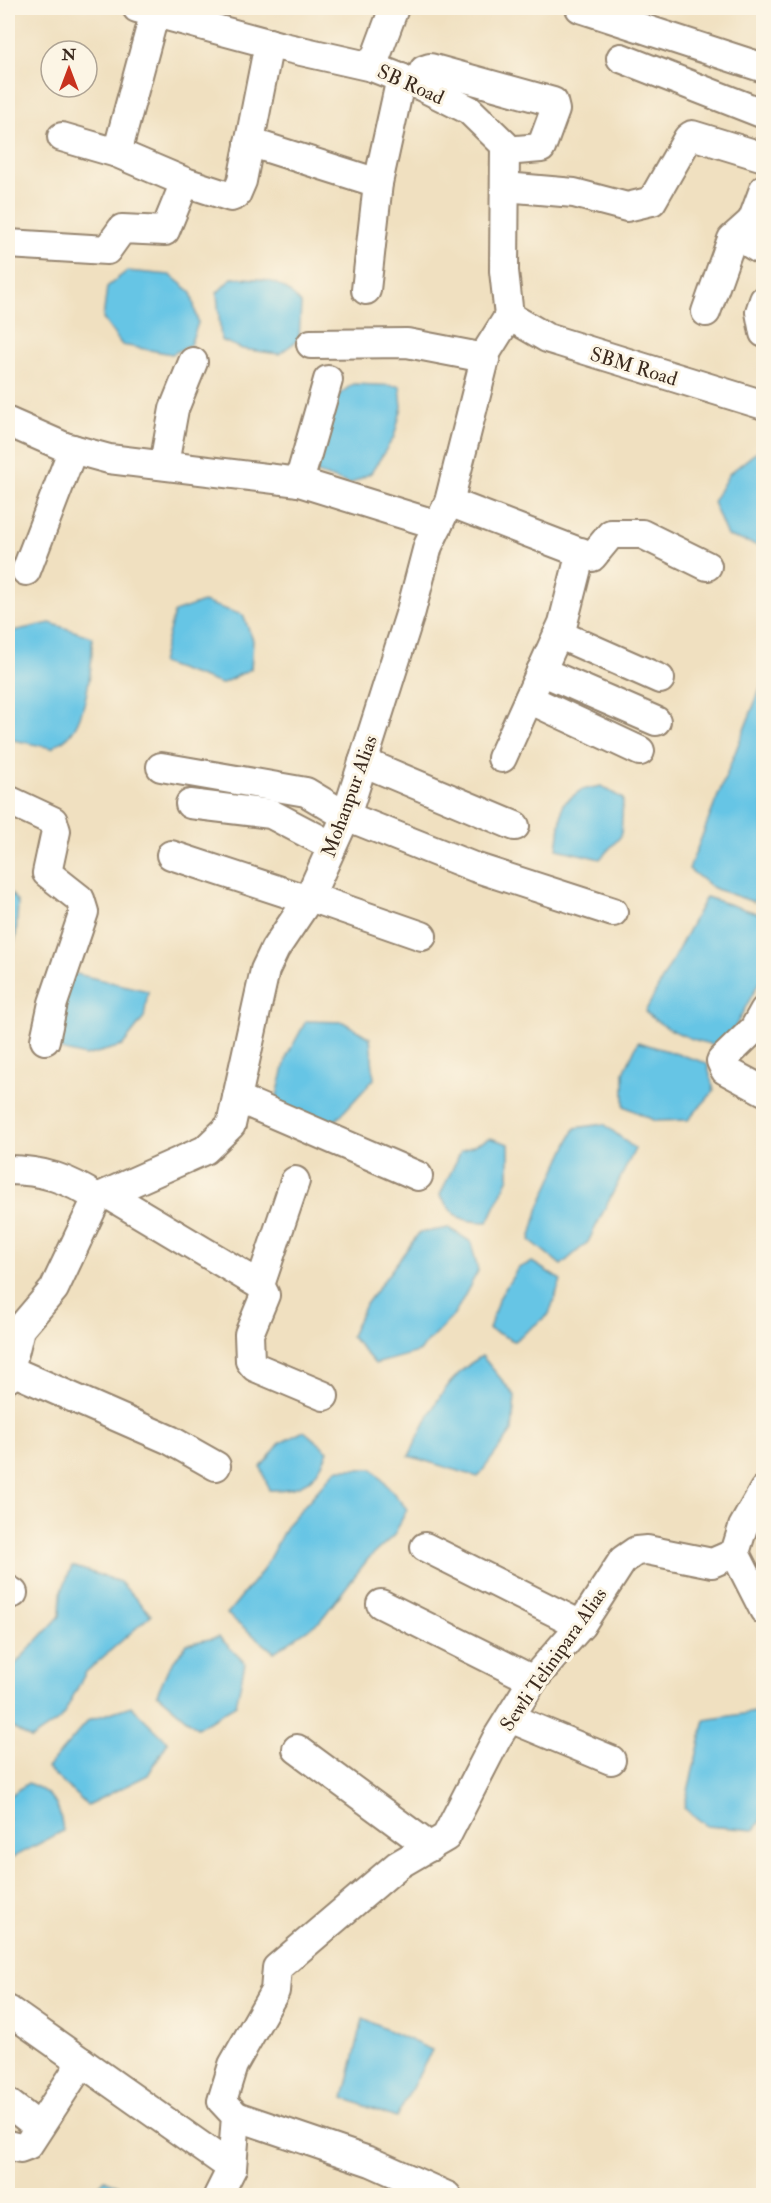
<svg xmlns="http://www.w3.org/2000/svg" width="771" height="2203" font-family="'IM FELL Double Pica',serif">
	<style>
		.water { fill: #66c5e5; stroke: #507882; stroke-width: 1.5 }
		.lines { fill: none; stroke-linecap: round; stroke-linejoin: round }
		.minor-casing { stroke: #96856f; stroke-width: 32 }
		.minor { stroke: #fff; stroke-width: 28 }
		.labels { text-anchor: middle; stroke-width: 6; stroke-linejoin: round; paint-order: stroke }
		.street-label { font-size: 20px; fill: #3b2a1e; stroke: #fcf5e5 }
	</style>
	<rect width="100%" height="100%" fill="#fcf5e5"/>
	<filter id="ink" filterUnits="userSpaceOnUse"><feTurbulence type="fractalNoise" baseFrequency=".0167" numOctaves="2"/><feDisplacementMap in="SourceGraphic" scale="12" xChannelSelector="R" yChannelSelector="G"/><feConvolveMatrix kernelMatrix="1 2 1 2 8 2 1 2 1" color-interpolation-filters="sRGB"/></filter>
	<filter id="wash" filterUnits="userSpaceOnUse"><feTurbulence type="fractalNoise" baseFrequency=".008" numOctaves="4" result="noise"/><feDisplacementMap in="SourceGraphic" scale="24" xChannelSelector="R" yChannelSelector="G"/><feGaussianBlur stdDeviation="1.35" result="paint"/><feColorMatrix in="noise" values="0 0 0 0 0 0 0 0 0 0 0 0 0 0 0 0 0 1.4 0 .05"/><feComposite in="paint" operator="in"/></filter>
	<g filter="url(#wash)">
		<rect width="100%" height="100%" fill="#f0e0c0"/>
		<g class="water">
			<path d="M127,271L170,275L191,292L198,323L190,345L172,354L122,345L103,319L107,287Z"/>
			<path d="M232,278C262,278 282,279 301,304L299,339L279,354L242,349L221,340L217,293Z"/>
			<path d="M353,384L400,386L402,407L394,437L371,473L350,484L317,473L315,447L329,402Z"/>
			<path d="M759,450H764L763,547L727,536L713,502L729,474Z"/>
			<path d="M203,602L243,615L253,640L251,669L221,684L161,663L174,612Z"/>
			<path d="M50,623L92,637C93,661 87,714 71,733C67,739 58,743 52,748L8,739V632Z"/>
			<path d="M763,682L764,884L754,902L713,888L689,869Z"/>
			<path d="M601,786L623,799L621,836L600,859L557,849L563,804L581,790Z"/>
			<path d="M8,889L18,903L16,936L8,961Z"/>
			<path d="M706,897L763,915V975L724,1047C695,1042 668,1032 645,1012Z"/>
			<path d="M68,972L148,991L144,1018L122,1046L85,1056L45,1046Z"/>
			<path d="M306,1021L343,1022L370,1038L374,1079L327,1130L274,1107L287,1056Z"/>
			<path d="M638,1042L707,1063L714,1091L688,1120L655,1121L624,1106V1072Z"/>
			<path d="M604,1124L635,1149L588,1242L561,1265L530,1240L539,1207L575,1128Z"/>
			<path d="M490,1138L509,1144V1177L488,1222C461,1222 454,1218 440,1195L461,1151Z"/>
			<path d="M449,1228L471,1242L478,1271L454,1315L418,1352L375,1364L351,1336L364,1307L419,1233Z"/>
			<path d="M532,1262L561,1280L549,1314L514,1341L489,1329L498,1300L518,1268Z"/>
			<path d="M482,1356L515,1396L512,1431L478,1477L409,1456C428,1417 443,1378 482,1356Z"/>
			<path d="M304,1431L328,1451C316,1481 302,1491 269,1490L261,1467L280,1443Z"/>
			<path d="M337,1469H373L407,1509L394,1535L368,1559L320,1621L274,1652L227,1614L263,1570L287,1525Z"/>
			<path d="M72,1566L120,1582L151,1615L86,1672L61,1719L31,1739L8,1725V1672L60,1616L61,1593Z"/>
			<path d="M219,1637L245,1663L236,1705L197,1728L157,1694L168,1669L187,1644Z"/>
			<path d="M131,1706L168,1742L148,1775L87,1805L47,1768L89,1720Z"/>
			<path d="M755,1712L763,1714V1817L754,1830L707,1826L684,1808L705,1720Z"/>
			<path d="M28,1783C53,1793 60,1805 63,1831L8,1860V1797Z"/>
			<path d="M363,2019L432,2050L396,2118L344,2098Z"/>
			<path d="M105,2179L136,2195H90Z"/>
		</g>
	</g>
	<g filter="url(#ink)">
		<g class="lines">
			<defs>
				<g id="minor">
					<path d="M137,8L279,46L372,67L421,86L469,110L505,145L504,271L509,316"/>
					<path d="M580,8L764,68"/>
					<path d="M621,58L764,114"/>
					<path d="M372,67L394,8"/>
					<path d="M417,84L424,70L430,68L553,102L555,110L541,148L505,151"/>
					<path d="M62,137L117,153L185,182L231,197L236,195L242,181L269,43"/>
					<path d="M249,142L378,183"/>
					<path d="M117,153L155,12"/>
					<path d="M505,187L574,193L627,207L652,201L688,138L692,135L764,157"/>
					<path d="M764,189L747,235L751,244L764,252"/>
					<path d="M8,244L107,250L122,229L165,231L185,182"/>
					<path d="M366,290L378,183L401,78"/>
					<path d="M764,300L760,312L764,333"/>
					<path d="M706,312L732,239L751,222"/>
					<path d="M509,316L547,338L764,405"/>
					<path d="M311,344L407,343L485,358"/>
					<path d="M8,422L65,447L109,459L299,482L438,525"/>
					<path d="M164,464L174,409L193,362"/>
					<path d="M299,482L328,380"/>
					<path d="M449,502L592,557L611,534H642L707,566"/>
					<path d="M26,571L73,449"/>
					<path d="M558,634L660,679"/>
					<path d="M541,671L656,721"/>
					<path d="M529,699L640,751"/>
					<path d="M502,758L563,623L581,552"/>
					<path d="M363,762L515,826"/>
					<path d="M161,767L306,792L346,816L474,867L613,912"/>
					<path d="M8,800L53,821L56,831L47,873L80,899L84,912L53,1003L45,1040"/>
					<path d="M190,804L271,814L332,846"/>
					<path d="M171,855L308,900"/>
					<path d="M310,897L422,936"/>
					<path d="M764,1011L754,1029L721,1061L725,1070L764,1091"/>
					<path d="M237,1098L418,1176"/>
					<path d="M8,1170C42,1170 69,1179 97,1198"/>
					<path d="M109,1195L260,1285L265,1295L249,1334L250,1361L255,1367L324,1396"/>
					<path d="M97,1198L205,1150L231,1125L265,970L275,949L308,900L346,816L411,611L428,546L449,502L487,351L509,316"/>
					<path d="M260,1285L295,1181"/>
					<path d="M10,1370L170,1440L216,1466"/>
					<path d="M8,1378L20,1329L54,1289L97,1198"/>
					<path d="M425,1547L581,1625"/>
					<path d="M735,1553L743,1527L764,1490"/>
					<path d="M735,1553L764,1610"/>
					<path d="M8,1590L13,1593"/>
					<path d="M381,1604L533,1680"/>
					<path d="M510,1718L611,1760"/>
					<path d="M297,1749L430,1847"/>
					<path d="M8,2010L232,2168"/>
					<path d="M8,2103L39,2127"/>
					<path d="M236,2116L371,2162L447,2196"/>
					<path d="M8,2145L20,2148L28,2145L82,2062"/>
					<path d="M218,2196L232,2168L236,2116L222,2101L233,2065L275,1991L277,1968L398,1865L446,1837L497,1738L533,1680L581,1625L623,1560L636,1551L647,1550L712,1563L735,1553"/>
				</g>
			</defs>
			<use href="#minor" class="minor-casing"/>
			<use href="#minor" class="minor"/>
		</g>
	</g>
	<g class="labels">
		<g class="street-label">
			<text transform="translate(411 84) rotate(24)" y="7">SB Road</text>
			<text transform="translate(634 366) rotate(17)" y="7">SBM Road</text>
			<text transform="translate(349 796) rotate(-70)" y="7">Mohanpur Alias</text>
			<text transform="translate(553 1659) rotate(-55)" y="7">Sewli Telinipara Alias</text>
		</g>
	</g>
	<rect width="771" height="2203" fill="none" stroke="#fcf5e5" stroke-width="30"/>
	<g transform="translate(69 69)"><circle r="28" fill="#fcf5e5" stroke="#afa495" stroke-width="1.5"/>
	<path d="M0-4.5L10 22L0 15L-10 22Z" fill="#c8321e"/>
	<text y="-9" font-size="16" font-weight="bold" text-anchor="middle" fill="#3b2a1e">N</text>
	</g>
</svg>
